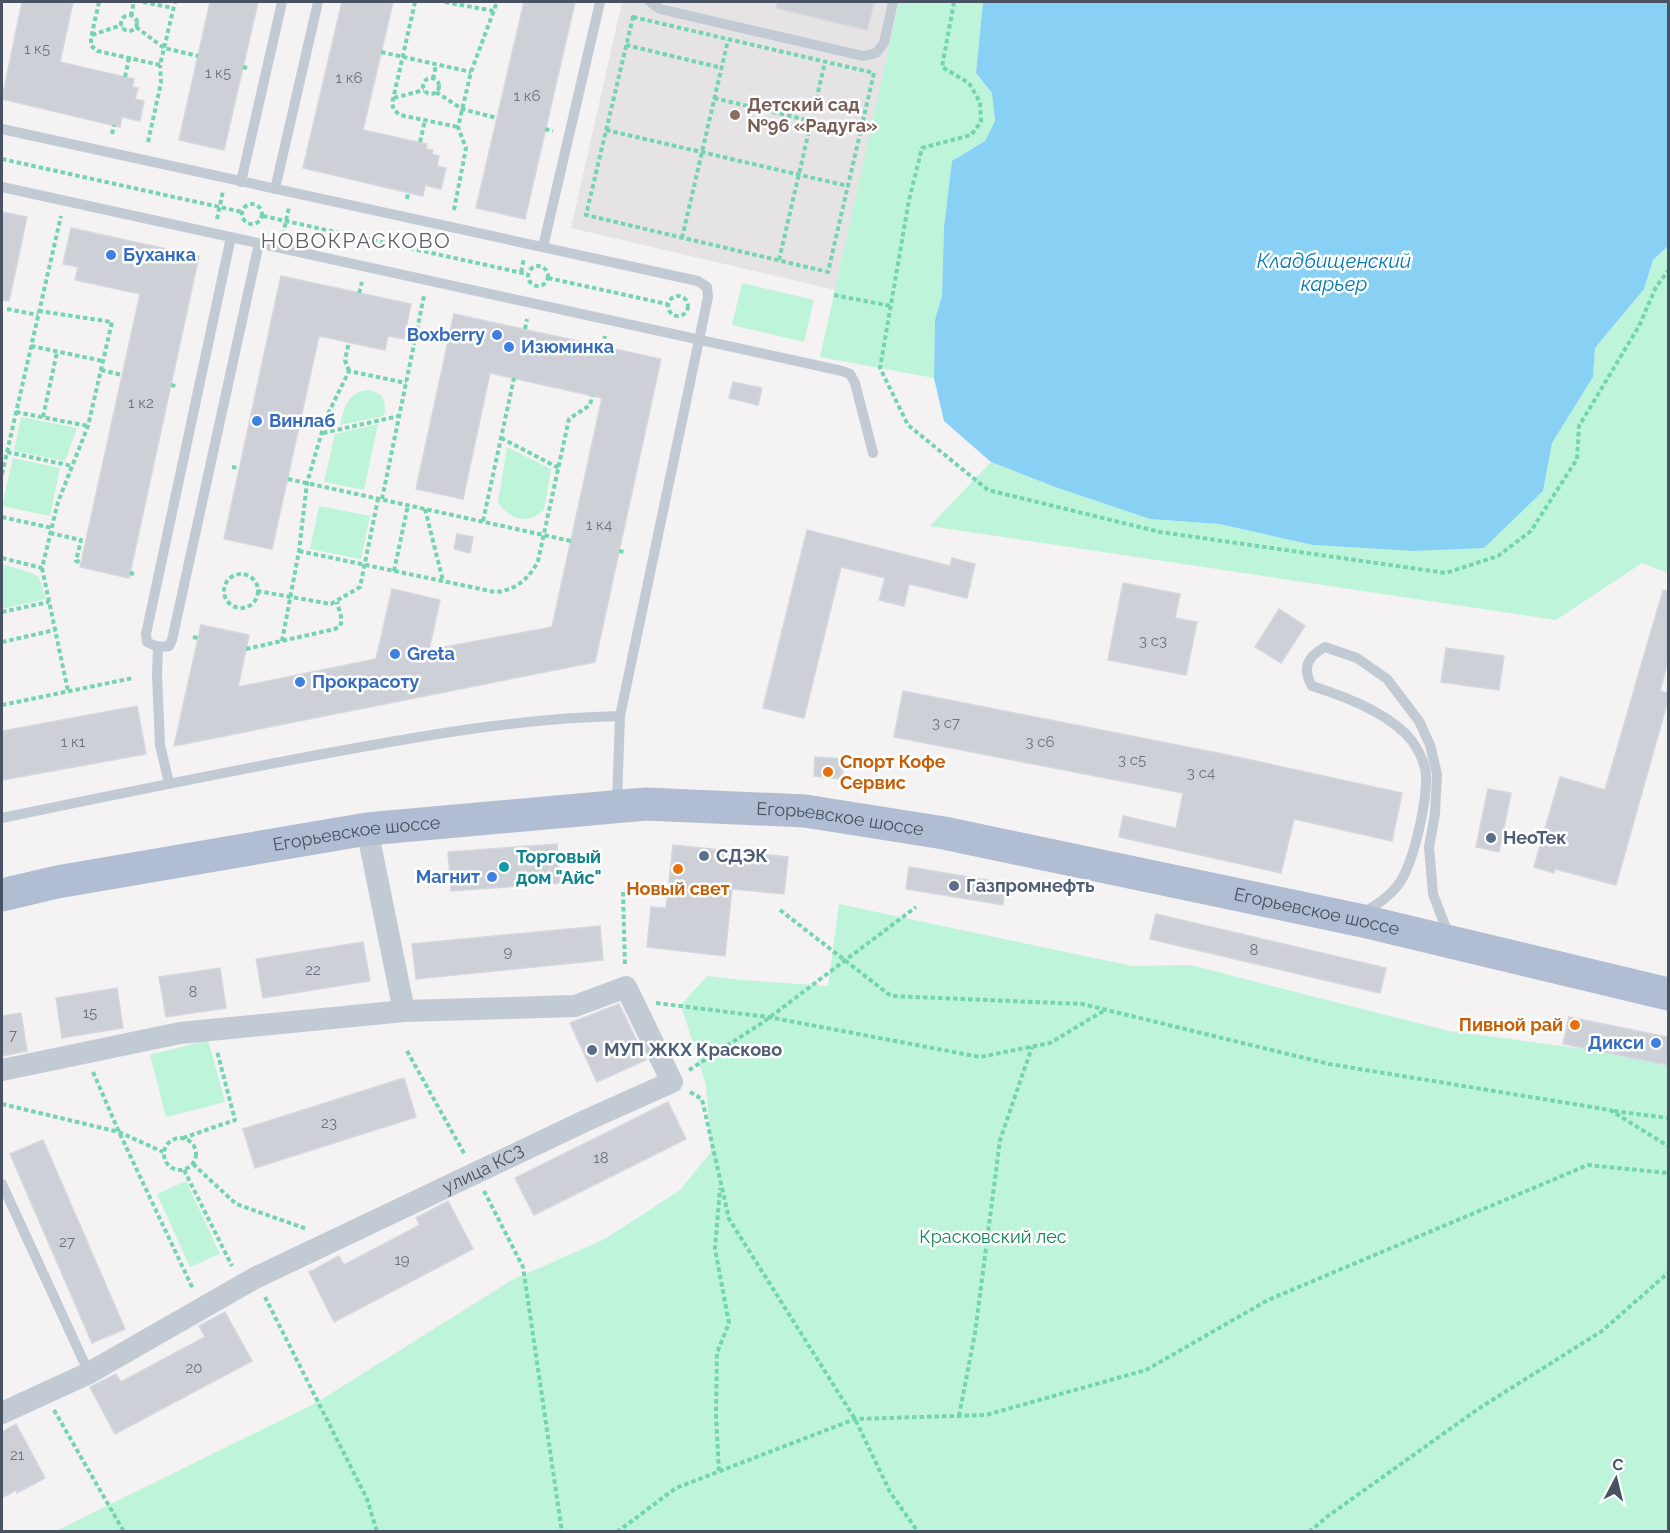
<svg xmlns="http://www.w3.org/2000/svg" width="1670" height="1533" font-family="Raleway,sans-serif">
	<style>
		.education { fill: #e5e3e4 }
		.green { fill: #bef4d9 }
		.water { fill: #88d1f4 }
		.building { fill: #ced0d8; stroke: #d5d7de; stroke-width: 1.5 }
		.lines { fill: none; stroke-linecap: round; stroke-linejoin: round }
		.path { stroke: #73d5b0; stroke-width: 4; stroke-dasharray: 4.5 3; stroke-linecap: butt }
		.service { stroke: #c2cad4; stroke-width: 10 }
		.minor { stroke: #c2cad4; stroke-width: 22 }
		.primary { stroke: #b0bdd2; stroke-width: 33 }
		.education-dot { fill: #8d6e63; stroke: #fff; stroke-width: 2 }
		.shop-dot { fill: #3f7fe0; stroke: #fff; stroke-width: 2 }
		.food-dot { fill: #e8710a; stroke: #fff; stroke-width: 2 }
		.service-dot { fill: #5c6f8a; stroke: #fff; stroke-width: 2 }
		.culture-dot { fill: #0f9aa8; stroke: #fff; stroke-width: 2 }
		.labels { text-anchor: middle; stroke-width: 5; stroke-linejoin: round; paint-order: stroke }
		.number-label { font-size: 15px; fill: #6a7280 }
		.education-label { font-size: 18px; font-weight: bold; fill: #785e54; stroke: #fff; text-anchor: start }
		.shop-label { font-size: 18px; font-weight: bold; fill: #366cbe; stroke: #fff; text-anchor: start }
		.food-label { font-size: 18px; font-weight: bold; fill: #c56008; stroke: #fff; text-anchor: start }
		.street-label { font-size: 18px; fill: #485262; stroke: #fff }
		.service-label { font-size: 18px; font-weight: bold; fill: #4e5e75; stroke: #fff; text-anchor: start }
		.culture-label { font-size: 18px; font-weight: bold; fill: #0d838f; stroke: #fff; text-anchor: start }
		.park-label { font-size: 18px; fill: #0f8658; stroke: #fff }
		.water-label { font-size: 20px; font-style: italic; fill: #0179b3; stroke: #fff }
		.quarter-label { font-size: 21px; letter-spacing: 1.5px; fill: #5e6168; stroke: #fff }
	</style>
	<rect width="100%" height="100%" fill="#f4f2f2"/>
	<path class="education" d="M622,2H899L835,290L571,228Z"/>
	<g class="green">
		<path d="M899,2H983L976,73L992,93L995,121L985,141L952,161L944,227L942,295L935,320L934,378L820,357Z"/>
		<path d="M1668,246V573L1642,563L1556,620L930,526L991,462L1055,487L1150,519L1219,524L1313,545L1413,551L1543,491L1552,443L1593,377L1595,348L1644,289L1653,260Z"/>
		<path d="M742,283L814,300L804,342L732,325Z"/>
		<path d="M368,390C384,393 387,401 384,416L340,425C345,407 347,392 368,390Z"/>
		<path d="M21,417L77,428L65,461L14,451Z"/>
		<path d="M378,424L364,490L324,482L335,434Z"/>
		<path d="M507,447L551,469L544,510C528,525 509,520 498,502Z"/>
		<path d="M13,458L60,468L50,516L2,506Z"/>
		<path d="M319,506L370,516L361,559L310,549Z"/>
		<path d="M2,564L32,573L39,577L46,599L2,609Z"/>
		<path d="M839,904L1132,966L1190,965L1449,1031L1653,1058L1668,1064V1531L54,1532L314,1404L512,1280L605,1239L680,1190L711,1152L706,1085L681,1005L707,976L741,980L828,986Z"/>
		<path d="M208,1040L225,1102L166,1117L150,1055Z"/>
		<path d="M186,1181L220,1254L190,1267L157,1194Z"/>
	</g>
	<path class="water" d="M983,2H1668V246L1653,260L1644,289L1595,348L1593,377L1552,443L1543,491L1484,548L1413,551L1313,545L1219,524L1150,519L1055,487L991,462L944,421L934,378L935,320L942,295L944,227L952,161L985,141L995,121L992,93L976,73Z"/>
	<g class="building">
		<path d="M22,2H73L60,62L134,79L132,87L138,88L135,99L144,101L140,121L122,117L120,127L2,99Z"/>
		<path d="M210,2H258L224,150L179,140Z"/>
		<path d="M342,2H393L363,130L427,144L426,149L433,150L432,154L439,156L437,166L446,168L441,189L425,185L423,196L303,168Z"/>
		<path d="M524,2H575L525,219L476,208Z"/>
		<path d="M777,2H874L867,30L776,8Z"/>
		<path d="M2,212L27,217L9,301L2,300Z"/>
		<path d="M71,228L199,256L129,578L80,567L140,294L75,280L78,267L63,264Z"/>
		<path d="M281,276L411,304L404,339L388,336L385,350L319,336L272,549L224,539Z"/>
		<path d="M454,314L661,359L595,662L174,746L201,625L249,635L238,687L376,659L392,589L440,600L429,650L552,627L602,398L490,373L463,499L416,489Z"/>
		<path d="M733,382L762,388L758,405L729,398Z"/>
		<path d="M807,530L950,566L952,558L975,564L967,598L909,584L904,606L879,600L885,578L841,567L804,718L763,708Z"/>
		<path d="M457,534L473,537L470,553L454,549Z"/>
		<path d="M1123,583L1180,594L1175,618L1197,622L1186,675L1108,660Z"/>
		<path d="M1663,590L1668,591V661L1660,691L1668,693V700L1616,885L1555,869L1554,873L1534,867L1560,777L1605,790Z"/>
		<path d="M1279,609L1305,626L1281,663L1255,647Z"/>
		<path d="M1446,648L1504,656L1499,690L1441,682Z"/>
		<path d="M903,691L1228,755L1402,793L1392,841L1294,819L1281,873L1119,837L1123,816L1176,828L1183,793L894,737Z"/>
		<path d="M137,706L146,754L2,780V731Z"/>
		<path d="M815,757L844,759L842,779L814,776Z"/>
		<path d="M1488,789L1511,793L1499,852L1476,847Z"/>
		<path d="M557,844L560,883L451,891L448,852Z"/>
		<path d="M673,845L788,857L784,894L732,889L725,956L647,947L651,907L666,908Z"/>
		<path d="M909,867L1006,883L1003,905L906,889Z"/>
		<path d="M1156,914L1386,968L1380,993L1150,939Z"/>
		<path d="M600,926L603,960L416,979L412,944Z"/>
		<path d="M363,942L370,981L263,998L256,959Z"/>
		<path d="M220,968L226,1008L166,1017L159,977Z"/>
		<path d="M117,988L123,1028L62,1038L56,998Z"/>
		<path d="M619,1004L646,1060L597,1082L570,1023Z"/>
		<path d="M21,1013L27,1051L2,1056V1016Z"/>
		<path d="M1569,1017L1668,1037V1065L1563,1044Z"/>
		<path d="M404,1078L416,1117L255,1168L243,1129Z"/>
		<path d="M668,1102L686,1139L534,1215L515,1178Z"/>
		<path d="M43,1140L125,1329L92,1343L10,1154Z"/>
		<path d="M448,1201L473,1249L334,1322L309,1272L339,1256L344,1265L420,1225L416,1218Z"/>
		<path d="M225,1312L252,1361L115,1434L90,1387L116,1374L121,1382L205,1337L199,1326Z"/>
		<path d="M16,1424L45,1478L17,1493L16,1490L2,1498V1432Z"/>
	</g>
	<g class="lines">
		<g class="path">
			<path d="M99,2L91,38V46L98,51L160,65L175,2"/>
			<path d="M143,2L173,8"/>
			<path d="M415,2L392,104L394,110L400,115L458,127"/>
			<path d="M445,2L494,11"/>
			<path d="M954,2L942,67L969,83L980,102L981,122L971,135L922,148L909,200L880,368L908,425L988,490L1160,532L1446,573L1498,556L1531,531L1577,459L1579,426L1639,326L1656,287L1668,271"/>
			<circle cx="129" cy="23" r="8"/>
			<path d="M131,16L134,2"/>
			<path d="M633,17L874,73L828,272L586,215Z"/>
			<path d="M136,27L164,48L198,56"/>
			<path d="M92,35L122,25"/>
			<path d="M626,45L722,68"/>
			<path d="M381,52L471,72"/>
			<path d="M243,67L247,68"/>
			<path d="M125,77L129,58"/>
			<circle cx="431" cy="86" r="8"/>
			<path d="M433,79L436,65"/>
			<path d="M436,92L462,109L497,118"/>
			<path d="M394,98L424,90"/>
			<path d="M714,98L811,121"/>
			<path d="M545,129L553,131"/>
			<path d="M606,130L848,186"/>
			<path d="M112,134L114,125"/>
			<path d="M148,142L161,83L160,65"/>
			<path d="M420,142L425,120"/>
			<path d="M2,159L242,212"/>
			<path d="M407,199L408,192"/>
			<circle cx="252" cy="214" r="10"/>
			<path d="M454,210L466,148L458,127L471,72L497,2"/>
			<path d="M263,216L527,274"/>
			<path d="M217,219L223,191"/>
			<path d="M283,235L289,207"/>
			<path d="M682,238L728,40"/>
			<path d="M779,260L825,62"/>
			<circle cx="538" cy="276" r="10"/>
			<path d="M521,272L524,258"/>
			<path d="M548,278L667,304"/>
			<path d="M359,293L362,282"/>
			<path d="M834,295L891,306"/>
			<circle cx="678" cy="306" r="10"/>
			<path d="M7,309L38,315"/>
			<path d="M525,329L527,319"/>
			<path d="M31,346L103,361"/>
			<path d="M603,346L605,336"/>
			<path d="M101,370L122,375"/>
			<path d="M349,371L345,360L349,342"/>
			<path d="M171,385L176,386"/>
			<path d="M16,412L88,426"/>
			<path d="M43,417L57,352"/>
			<path d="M323,433L399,416"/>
			<path d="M501,438L559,468"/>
			<path d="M7,452L72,466"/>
			<path d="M232,467L239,468"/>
			<path d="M2,474L61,216"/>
			<path d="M288,479L571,541"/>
			<path d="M382,499L424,296"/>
			<path d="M425,509L443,581"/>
			<path d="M2,517L52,528"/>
			<path d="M483,521L514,378"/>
			<path d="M50,533L81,540L76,561L81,562"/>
			<path d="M299,551L495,592C515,591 530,578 538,561L569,419L590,405L592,396"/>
			<path d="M619,551L624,552"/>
			<path d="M2,558L42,568L58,502L88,426L112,322L39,311"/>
			<path d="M42,568L68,691"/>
			<path d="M394,571L408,505"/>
			<path d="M130,573L134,574"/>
			<circle cx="241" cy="591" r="17"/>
			<path d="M257,591L331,604L360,587L378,499"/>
			<path d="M2,612L49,602"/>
			<path d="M193,637L198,638"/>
			<path d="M282,641L299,551L307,483L326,418L349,371L406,383"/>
			<path d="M2,642L55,630"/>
			<path d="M246,649L335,629L340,626L342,620L337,602"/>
			<path d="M2,705L133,678"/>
			<path d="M623,892L625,967"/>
			<path d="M780,910L891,996L1082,1004L1329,1064L1610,1110L1668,1146"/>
			<path d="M656,1003L768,1017L980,1057L1050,1043L1105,1010"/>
			<path d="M407,1051L465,1155"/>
			<path d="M689,1070L762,1023L916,907"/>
			<path d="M93,1072L119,1132L193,1289"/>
			<path d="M690,1092L702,1099L729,1219L855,1419L890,1492L918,1532"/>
			<path d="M2,1104L119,1132L163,1152"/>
			<path d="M1614,1111L1668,1118"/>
			<circle cx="180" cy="1154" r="16"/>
			<path d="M183,1138L235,1120L217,1051"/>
			<path d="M193,1164L236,1204L307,1229"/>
			<path d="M184,1170L232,1266"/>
			<path d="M484,1191L523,1267L562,1532"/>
			<path d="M265,1297L367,1499L377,1532"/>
			<path d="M54,1410L124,1532"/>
			<path d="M959,1416L975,1333L1000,1140L1032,1047"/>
			<path d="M719,1471L716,1416L717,1353L729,1323L715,1249L720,1188"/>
			<path d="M617,1532L676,1488L855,1419L986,1415L1146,1370L1268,1300L1588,1165L1668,1173"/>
			<path d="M1309,1532L1328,1516L1478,1409L1602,1331L1668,1273"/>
		</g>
		<g class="service">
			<path d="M650,2L660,9L863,56L876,53L884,43L893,2"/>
			<path d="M2,129L684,278L698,281L707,287L708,297L620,716L617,802"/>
			<path d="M241,182L282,2"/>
			<path d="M2,187L842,371L850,374L855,383L873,453"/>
			<path d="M275,189L318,2"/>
			<path d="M231,237L146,634L147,642C154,646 160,648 169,646L172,640L259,243"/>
			<path d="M543,247L600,2"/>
			<path d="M158,647L157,675L160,745L169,783"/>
			<path d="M2,818C108,796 215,774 323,754C421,736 520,718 620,716"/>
			<path d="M1362,913C1376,906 1388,898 1398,885C1414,864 1427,801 1426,775C1425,762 1419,751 1412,741C1391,714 1344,696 1312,686C1302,668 1307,657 1325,647L1357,658L1387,679L1419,721L1430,745L1437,774L1435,814L1429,847L1433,894L1449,936"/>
			<path d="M2,1184L89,1373"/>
		</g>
		<g class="minor">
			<path d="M2,1070L180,1033L404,1011"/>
			<path id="s1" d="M2,1413L89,1373L255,1278L587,1120L672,1082L626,987L575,1006L404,1011L367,829"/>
		</g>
		<path class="primary" id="s2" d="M2,895L57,882L367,829L646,804L805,811L944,833L1363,921L1668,994"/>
	</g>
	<circle class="education-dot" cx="735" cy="115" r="6"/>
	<g class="shop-dot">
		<circle cx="111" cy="255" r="6"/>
		<circle cx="497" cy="335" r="6"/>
		<circle cx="509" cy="347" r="6"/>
		<circle cx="257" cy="421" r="6"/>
		<circle cx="395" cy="654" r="6"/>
		<circle cx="300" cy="682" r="6"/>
		<circle cx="492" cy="877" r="6"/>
		<circle cx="1656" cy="1043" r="6"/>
	</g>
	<g class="food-dot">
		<circle cx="828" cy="772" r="6"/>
		<circle cx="678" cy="869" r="6"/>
		<circle cx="1575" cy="1025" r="6"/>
	</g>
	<g class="service-dot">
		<circle cx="1491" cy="838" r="6"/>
		<circle cx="704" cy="856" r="6"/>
		<circle cx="954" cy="886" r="6"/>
		<circle cx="592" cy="1050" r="6"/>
	</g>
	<circle class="culture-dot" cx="504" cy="867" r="6"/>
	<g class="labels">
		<g class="number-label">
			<text x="37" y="54">1 к5</text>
			<text x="218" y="78">1 к5</text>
			<text x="349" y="83">1 к6</text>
			<text x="527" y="101">1 к6</text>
			<text x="141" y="408">1 к2</text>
			<text x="599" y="530">1 к4</text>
			<text x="1153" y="646">3 с3</text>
			<text x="946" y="728">3 с7</text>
			<text x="73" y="747">1 к1</text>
			<text x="1040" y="747">3 с6</text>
			<text x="1132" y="765">3 с5</text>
			<text x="1201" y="778">3 с4</text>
			<text x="1254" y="955">8</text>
			<text x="508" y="957">9</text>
			<text x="313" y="975">22</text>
			<text x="193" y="997">8</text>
			<text x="90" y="1018">15</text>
			<text x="13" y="1040">7</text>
			<text x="329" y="1128">23</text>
			<text x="601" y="1163">18</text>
			<text x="67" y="1247">27</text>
			<text x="402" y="1265">19</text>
			<text x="194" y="1373">20</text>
			<text x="17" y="1460">21</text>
		</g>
		<g class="education-label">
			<text x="747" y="111">Детский сад<tspan x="747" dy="21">№96 «Радуга»</tspan></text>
		</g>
		<g class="shop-label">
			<text x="123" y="261">Буханка</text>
			<text x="485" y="341" text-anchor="end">Boxberry</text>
			<text x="521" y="353">Изюминка</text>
			<text x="269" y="427">Винлаб</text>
			<text x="407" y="660">Greta</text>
			<text x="312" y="688">Прокрасоту</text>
			<text x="480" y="883" text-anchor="end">Магнит</text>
			<text x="1644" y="1049" text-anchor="end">Дикси</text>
		</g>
		<g class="food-label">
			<text x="840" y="768">Спорт Кофе<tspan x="840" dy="21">Сервис</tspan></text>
			<text x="678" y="895" text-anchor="middle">Новый свет</text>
			<text x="1563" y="1031" text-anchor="end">Пивной рай</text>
		</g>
		<g class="street-label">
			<text dy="6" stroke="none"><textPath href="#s2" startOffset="846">Егорьевское шоссе</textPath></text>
			<text dy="6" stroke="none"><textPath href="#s2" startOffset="360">Егорьевское шоссе</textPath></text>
			<text dy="6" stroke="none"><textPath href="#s2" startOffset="1332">Егорьевское шоссе</textPath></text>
			<text dy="6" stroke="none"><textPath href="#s1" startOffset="540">улица КСЗ</textPath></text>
		</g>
		<g class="service-label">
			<text x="1503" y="844">НеоТек</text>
			<text x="716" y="862">СДЭК</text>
			<text x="966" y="892">Газпромнефть</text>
			<text x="604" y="1056">МУП ЖКХ Красково</text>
		</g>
		<g class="culture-label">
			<text x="516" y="863">Торговый<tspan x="516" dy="21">дом "Айс"</tspan></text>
		</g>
		<g class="park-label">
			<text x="993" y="1243">Красковский лес</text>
		</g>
		<g class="water-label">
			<text x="1334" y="268">Кладбищенский<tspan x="1334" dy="23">карьер</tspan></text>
		</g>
		<g class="quarter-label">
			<text x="356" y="248">НОВОКРАСКОВО</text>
		</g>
	</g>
	<rect width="1670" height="1533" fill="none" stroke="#485262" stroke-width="6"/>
	<g transform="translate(1616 1479) rotate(7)" stroke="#ffffff" stroke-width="4.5" paint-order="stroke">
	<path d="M0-4.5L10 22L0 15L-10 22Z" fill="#485262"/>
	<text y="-9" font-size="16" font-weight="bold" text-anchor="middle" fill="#485262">С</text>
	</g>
</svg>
